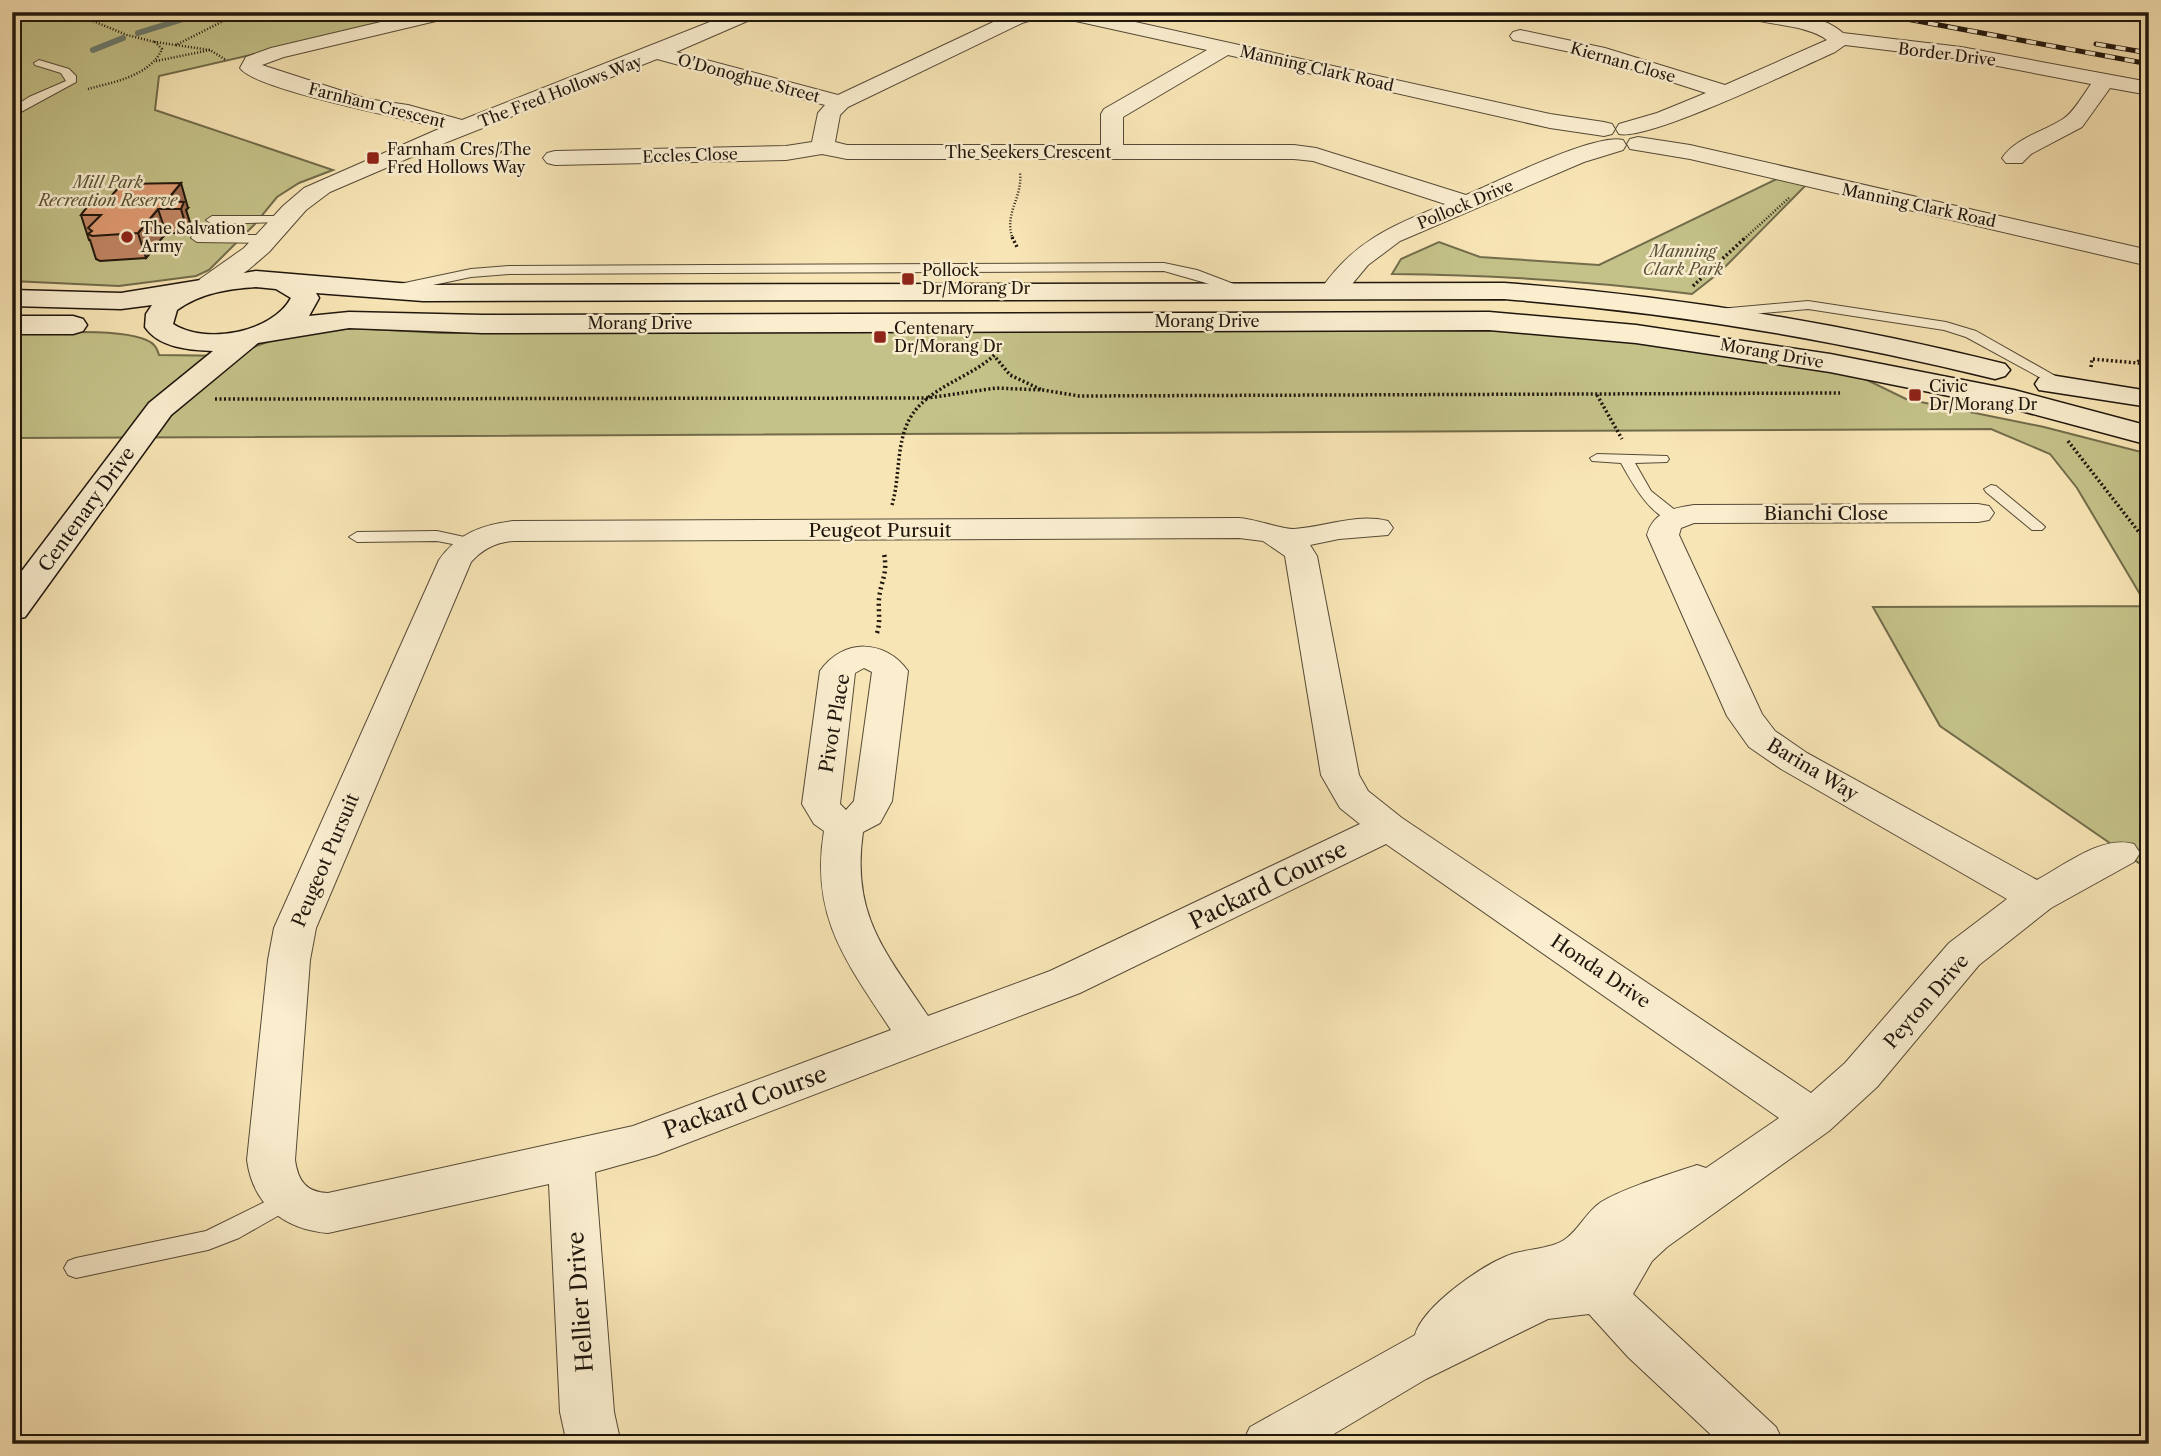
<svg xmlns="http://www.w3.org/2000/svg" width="2161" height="1456" font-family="'Libre Caslon Text',serif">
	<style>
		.green { fill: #c4c289; stroke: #726c4b; stroke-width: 2 }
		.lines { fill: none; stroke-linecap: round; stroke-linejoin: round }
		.stream { stroke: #6b7b6f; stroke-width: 6 }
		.lane-casing { stroke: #554a37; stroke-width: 2 }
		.street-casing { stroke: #554a37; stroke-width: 2 }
		.secondary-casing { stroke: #1f160d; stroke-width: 3 }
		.path-far2 { stroke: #1f160d; stroke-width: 2.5; stroke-dasharray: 1 2; stroke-linecap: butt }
		.path-far1 { stroke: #1f160d; stroke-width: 3.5; stroke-dasharray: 2 2.5; stroke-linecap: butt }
		.path { stroke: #1f160d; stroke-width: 4.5; stroke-dasharray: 2 3.5; stroke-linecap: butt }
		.lane { fill: #faeecf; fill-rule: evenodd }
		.street { fill: #faeecf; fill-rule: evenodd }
		.secondary { fill: #faeecf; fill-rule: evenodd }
		.rail-casing { stroke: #1f160d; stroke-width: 5 }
		.rail { stroke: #faeecf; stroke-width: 3.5; stroke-dasharray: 10; stroke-linecap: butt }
		.wall { fill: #c28664; stroke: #1f160d; stroke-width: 2 }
		.shaded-wall { fill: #9e6d51; stroke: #1f160d; stroke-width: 2 }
		.building { fill: #e29c74; stroke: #1f160d; stroke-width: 2 }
		.poi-dot { fill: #8f2418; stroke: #faeecf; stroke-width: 2.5 }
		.labels { text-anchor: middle; stroke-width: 5; stroke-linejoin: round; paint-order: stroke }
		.far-street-label { font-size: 16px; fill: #1f160d; stroke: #faeecf }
		.far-poi-label { font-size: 16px; fill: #1f160d; stroke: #faeecf; text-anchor: start }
		.far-park-label { font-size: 16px; font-style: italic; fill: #595238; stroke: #faeecf }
		.street-label { font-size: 19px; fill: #1f160d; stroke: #faeecf }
		.near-street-label { font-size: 23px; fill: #1f160d; stroke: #faeecf }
	</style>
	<rect width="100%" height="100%" fill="#f8e5b5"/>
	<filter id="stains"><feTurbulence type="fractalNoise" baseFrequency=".00286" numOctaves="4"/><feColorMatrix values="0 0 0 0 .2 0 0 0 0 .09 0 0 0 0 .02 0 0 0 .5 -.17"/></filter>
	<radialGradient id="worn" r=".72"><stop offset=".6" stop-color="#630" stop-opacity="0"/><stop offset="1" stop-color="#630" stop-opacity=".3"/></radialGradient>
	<g class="green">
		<path d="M12,12H437L159,76L155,110L333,170L299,183L277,197L254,225L209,270L196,276L119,286L12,281Z"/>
		<path d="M1781,177L1807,184L1720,272L1692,294C1592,281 1493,275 1392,274L1401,259L1439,242L1480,257L1599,265Z"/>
		<path d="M353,328L441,333L1419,328L1519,331L1637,341L1758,358L1863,378L1906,399L2044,427L2149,454V870L1940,726L1873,607L2147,606L2077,488L2050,454L1991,429L12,438V334C40,333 137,326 154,345C157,348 158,352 159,355L237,356L256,346L282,337Z"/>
	</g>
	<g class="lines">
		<g class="stream">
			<path d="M138,33L206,12"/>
			<path d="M93,50L123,38"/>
		</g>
		<defs>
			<g id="lane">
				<path d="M39,60L69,69L76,76V82L19,113H12V108L29,97L66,81L61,73L35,65L34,63Z"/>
				<path d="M281,216L287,220L285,222L212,224L206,220L212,216Z"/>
				<path d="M193,235H268L274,239L268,243L197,242L191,238Z"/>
				<path d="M1164,263L1197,270L1247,289L1241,293L1164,271L509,274L471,277L395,293L389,289L395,285L471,269L509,266Z"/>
				<path d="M1808,301L1946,322L1976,331L2073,386L2066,390L2061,389L1966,337L1944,330L1808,309L1719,317L1713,313L1719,309Z"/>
				<path d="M1597,454L1667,456L1669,459L1667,462L1635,463L1651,491L1680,514L1683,517L1680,520C1655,526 1631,481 1621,463L1592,461L1590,458Z"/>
				<path d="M1991,485L1996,486L2042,524L2045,527L2042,530H2032L1986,492L1984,489Z"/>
				<path d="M437,531L478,540L481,543L473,548L437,541L357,542L349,537L357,532Z"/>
				<path d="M289,1190L297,1193L300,1199L297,1205L239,1238L208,1250L76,1278L68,1275L64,1268L68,1261L76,1258L206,1231Z"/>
			</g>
			<g id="street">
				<path d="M423,12H460L457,16L284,57L262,65L367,99L408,105L462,120L735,12H762L759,16L676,52L838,95L1008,15L1048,12L1045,16L1022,23L848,107L840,115L835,142L847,145H1101V114L1104,109L1207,50L1062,18L1052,12H1090L1550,114L1604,122L1612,124L1615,129L1612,134L1604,136L1550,128L1228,55L1123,117V145H1294L1316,148L1466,195C1497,182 1595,133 1623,140L1626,145L1623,150L1584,162L1400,241L1368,265L1343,295L1334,297L1325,295L1321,289C1355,240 1392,226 1445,204L1313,161L1294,159H847L822,154L786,160L555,165L547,163L543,158L547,153L555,151L786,146L812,142L818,113L825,105L657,59L437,146L330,192L306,210L269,252L248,270L218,291L209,293L200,291L196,285L200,279L244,248L283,206L304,188L441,128C408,119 255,90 240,68L246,57L271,48Z"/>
				<path d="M1739,12C1773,12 1815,9 1843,33L1961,47L2149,82V95L2110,88L2082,127L2031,154L2022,163H2006L2002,158C2017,137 2043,132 2063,119C2074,112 2083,95 2091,84L1961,59L1845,45L1835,52C1799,68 1649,141 1619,134L1616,129L1619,124L1657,113L1706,93L1594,57L1513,40L1510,36L1513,32L1520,30L1605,48L1725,85L1827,40C1804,22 1751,26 1739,12Z"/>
				<path d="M1638,137L1690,145L2149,250V266L1690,159L1630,149L1627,144L1630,139Z"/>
				<path d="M1978,504L1989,506L1994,513L1989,520L1978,522L1694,523L1681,528L1679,535L1762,714L1775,731L1807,753L2037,880C2065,865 2102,835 2134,844L2140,853L2134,862L2051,908L1979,965L1877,1087L1829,1131L1667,1247L1652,1261L1633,1294L1776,1427L1784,1444H1721L1628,1357L1589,1314L1548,1319L1426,1379L1317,1444H1242L1250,1427L1415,1335C1423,1306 1483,1264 1512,1254C1527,1249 1550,1249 1564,1240C1579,1230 1585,1213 1601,1202C1624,1188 1670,1174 1697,1165L1706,1168L1779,1118L1386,844L1080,993L656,1155L595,1172L614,1412L621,1444H567L560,1412L549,1184L328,1233C284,1229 253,1205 247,1160L268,960L274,928L439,560C457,534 483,524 514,521L1239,518C1255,519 1281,529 1294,529C1326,527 1355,513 1388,521L1393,528L1388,535L1339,539L1310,545L1317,556L1359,775L1368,791L1402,818L1811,1093L1845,1063L1949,943L2007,899L1781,769L1749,747L1727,716L1647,535C1653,512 1673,508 1694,505ZM1239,538L1263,541L1285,556L1321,775L1340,808L1360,824L1050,971L928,1016C885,951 851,915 863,832L880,823L892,801L908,671C885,639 843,638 820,671L802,804L814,824L824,831C810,917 846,961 891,1030L633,1126L328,1193C306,1192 298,1181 295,1160L310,960L316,928L471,562C483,549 496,542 514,541ZM864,668L872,672L854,801L846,810L840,804L855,673Z"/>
			</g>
			<g id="secondary">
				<path d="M256,271L423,285L1504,283C1674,296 1840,323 2005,364L2010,370L2005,376L1995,379C1833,339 1670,312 1504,299L423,301L316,293L319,298L309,316L349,312L482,315L1489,312L1636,325L1830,354L2014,390L2149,426V445L2014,409L1830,372L1636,343L1489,330L482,333L349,328L258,343L171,415L25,617L12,620V584L149,403L213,351C190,350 159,348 145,327L146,314L152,305L121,309L12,306V290L121,293ZM256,287L276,289L291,298C272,333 205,345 173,324L177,310C201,293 227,289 256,287Z"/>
				<path d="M12,316H73L83,319L87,325L83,331L73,334H12Z"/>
				<path d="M2050,375L2149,391V407L2039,390L2035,384L2039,378Z"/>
			</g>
		</defs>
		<use href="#lane" class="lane-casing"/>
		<use href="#street" class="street-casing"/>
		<use href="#secondary" class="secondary-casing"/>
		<g class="path-far2">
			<path d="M71,12L127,35L155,42"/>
			<path d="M176,45L210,50L226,60"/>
			<path d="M156,61L210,50"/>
			<path d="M88,89C114,82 150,76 162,49L155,42L176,45L241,12"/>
			<path d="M484,145L503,153L529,155"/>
			<path d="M1013,239C1003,214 1023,198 1020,173"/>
			<path d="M1744,239L1789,198"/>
		</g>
		<g class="path-far1">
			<path d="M1012,237L1017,247"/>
			<path d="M1693,286L1746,237"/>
			<path d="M996,358L1010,375L1042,390"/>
			<path d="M2138,362L2149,346"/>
			<path d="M2091,367L2092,359L2149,364"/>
			<path d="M1597,395L1622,439"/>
			<path d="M215,399L928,398L996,388L1043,390L1079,396L1840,393"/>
			<path d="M2068,441L2149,545"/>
			<path d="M892,505C900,478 896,445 909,420C928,384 977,378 1002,347"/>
		</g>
		<path class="path" d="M877,633C881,621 878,611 879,599C881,580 888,574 884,554"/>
		<use href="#lane" class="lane"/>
		<use href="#street" class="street"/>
		<use href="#secondary" class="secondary"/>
		<defs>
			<g id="rail">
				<path d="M1869,12L2149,64"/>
				<path d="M2096,44L2149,53"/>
			</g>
		</defs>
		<use href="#rail" class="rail-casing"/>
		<use href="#rail" class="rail"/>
	</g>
	<path class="wall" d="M88,206L188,208L186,210L191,226L188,233H166L146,258L100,261L96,259L90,240H89L81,215Z"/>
	<g class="shaded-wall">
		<path d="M181,183L188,208L186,210L191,226L188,233L181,209L166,201Z"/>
		<path d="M158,209L166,233L146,258L138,233Z"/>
	</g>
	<path class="building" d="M181,183L166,201L184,202L181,209H158L138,233L92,236L88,234L92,231L88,228L101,215H81L88,206H102L122,184Z"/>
	<g class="poi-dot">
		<rect x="366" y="151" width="14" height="14" rx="3.5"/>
		<circle cx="127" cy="237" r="7"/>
		<rect x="901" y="272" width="14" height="14" rx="3.5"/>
		<rect x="873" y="330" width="14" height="14" rx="3.5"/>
		<rect x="1908" y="388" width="14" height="14" rx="3.5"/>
	</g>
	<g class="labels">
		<g class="far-street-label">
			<text transform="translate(1947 54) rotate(7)" y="6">Border Drive</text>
			<text transform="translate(1623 62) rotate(16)" y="6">Kiernan Close</text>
			<text transform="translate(1317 68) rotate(13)" y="6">Manning Clark Road</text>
			<text transform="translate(749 78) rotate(15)" y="6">O'Donoghue Street</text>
			<text transform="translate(560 91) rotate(-21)" y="6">The Fred Hollows Way</text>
			<text transform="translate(377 105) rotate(14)" y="6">Farnham Crescent</text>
			<text x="1028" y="158">The Seekers Crescent</text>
			<text transform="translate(690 155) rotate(-2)" y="6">Eccles Close</text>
			<text transform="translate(1465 204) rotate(-23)" y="6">Pollock Drive</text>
			<text transform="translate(1919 205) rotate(12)" y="6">Manning Clark Road</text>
			<text x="1207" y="327">Morang Drive</text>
			<text x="640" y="329">Morang Drive</text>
			<text transform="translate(1772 353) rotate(10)" y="6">Morang Drive</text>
		</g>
		<g class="far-poi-label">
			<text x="387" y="155">Farnham Cres/The<tspan x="387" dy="18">Fred Hollows Way</tspan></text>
			<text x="141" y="234">The Salvation<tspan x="141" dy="18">Army</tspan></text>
			<text x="922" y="276">Pollock<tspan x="922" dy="18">Dr/Morang Dr</tspan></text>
			<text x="894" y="334">Centenary<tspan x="894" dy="18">Dr/Morang Dr</tspan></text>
			<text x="1929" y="392">Civic<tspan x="1929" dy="18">Dr/Morang Dr</tspan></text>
		</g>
		<g class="far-park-label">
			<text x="108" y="188">Mill Park<tspan x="108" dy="18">Recreation Reserve</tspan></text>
			<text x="1683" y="257">Manning<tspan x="1683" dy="18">Clark Park</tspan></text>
		</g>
		<g class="street-label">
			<text transform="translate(86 509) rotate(-54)" y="7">Centenary Drive</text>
			<text x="1826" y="520">Bianchi Close</text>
			<text x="880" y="537">Peugeot Pursuit</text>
			<text transform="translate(834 723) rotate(-80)" y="7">Pivot Place</text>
			<text transform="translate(1813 769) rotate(31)" y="7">Barina Way</text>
			<text transform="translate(325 860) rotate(-67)" y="7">Peugeot Pursuit</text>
			<text transform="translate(1601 971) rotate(34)" y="7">Honda Drive</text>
			<text transform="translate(1926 1001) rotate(-49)" y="7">Peyton Drive</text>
		</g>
		<g class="near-street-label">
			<text transform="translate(1268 885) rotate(-26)" y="8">Packard Course</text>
			<text transform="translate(745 1102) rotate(-20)" y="8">Packard Course</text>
			<text transform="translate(580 1302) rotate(-94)" y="8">Hellier Drive</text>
		</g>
	</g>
	<rect width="2161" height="1456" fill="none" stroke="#f8e5b5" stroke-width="42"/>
	<rect x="14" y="14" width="2133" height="1428" fill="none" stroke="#1f160d" stroke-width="3.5"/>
	<rect x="21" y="21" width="2119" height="1414" fill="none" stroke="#1f160d" stroke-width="2"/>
	<rect width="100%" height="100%" filter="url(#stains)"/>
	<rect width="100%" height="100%" fill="url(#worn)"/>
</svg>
